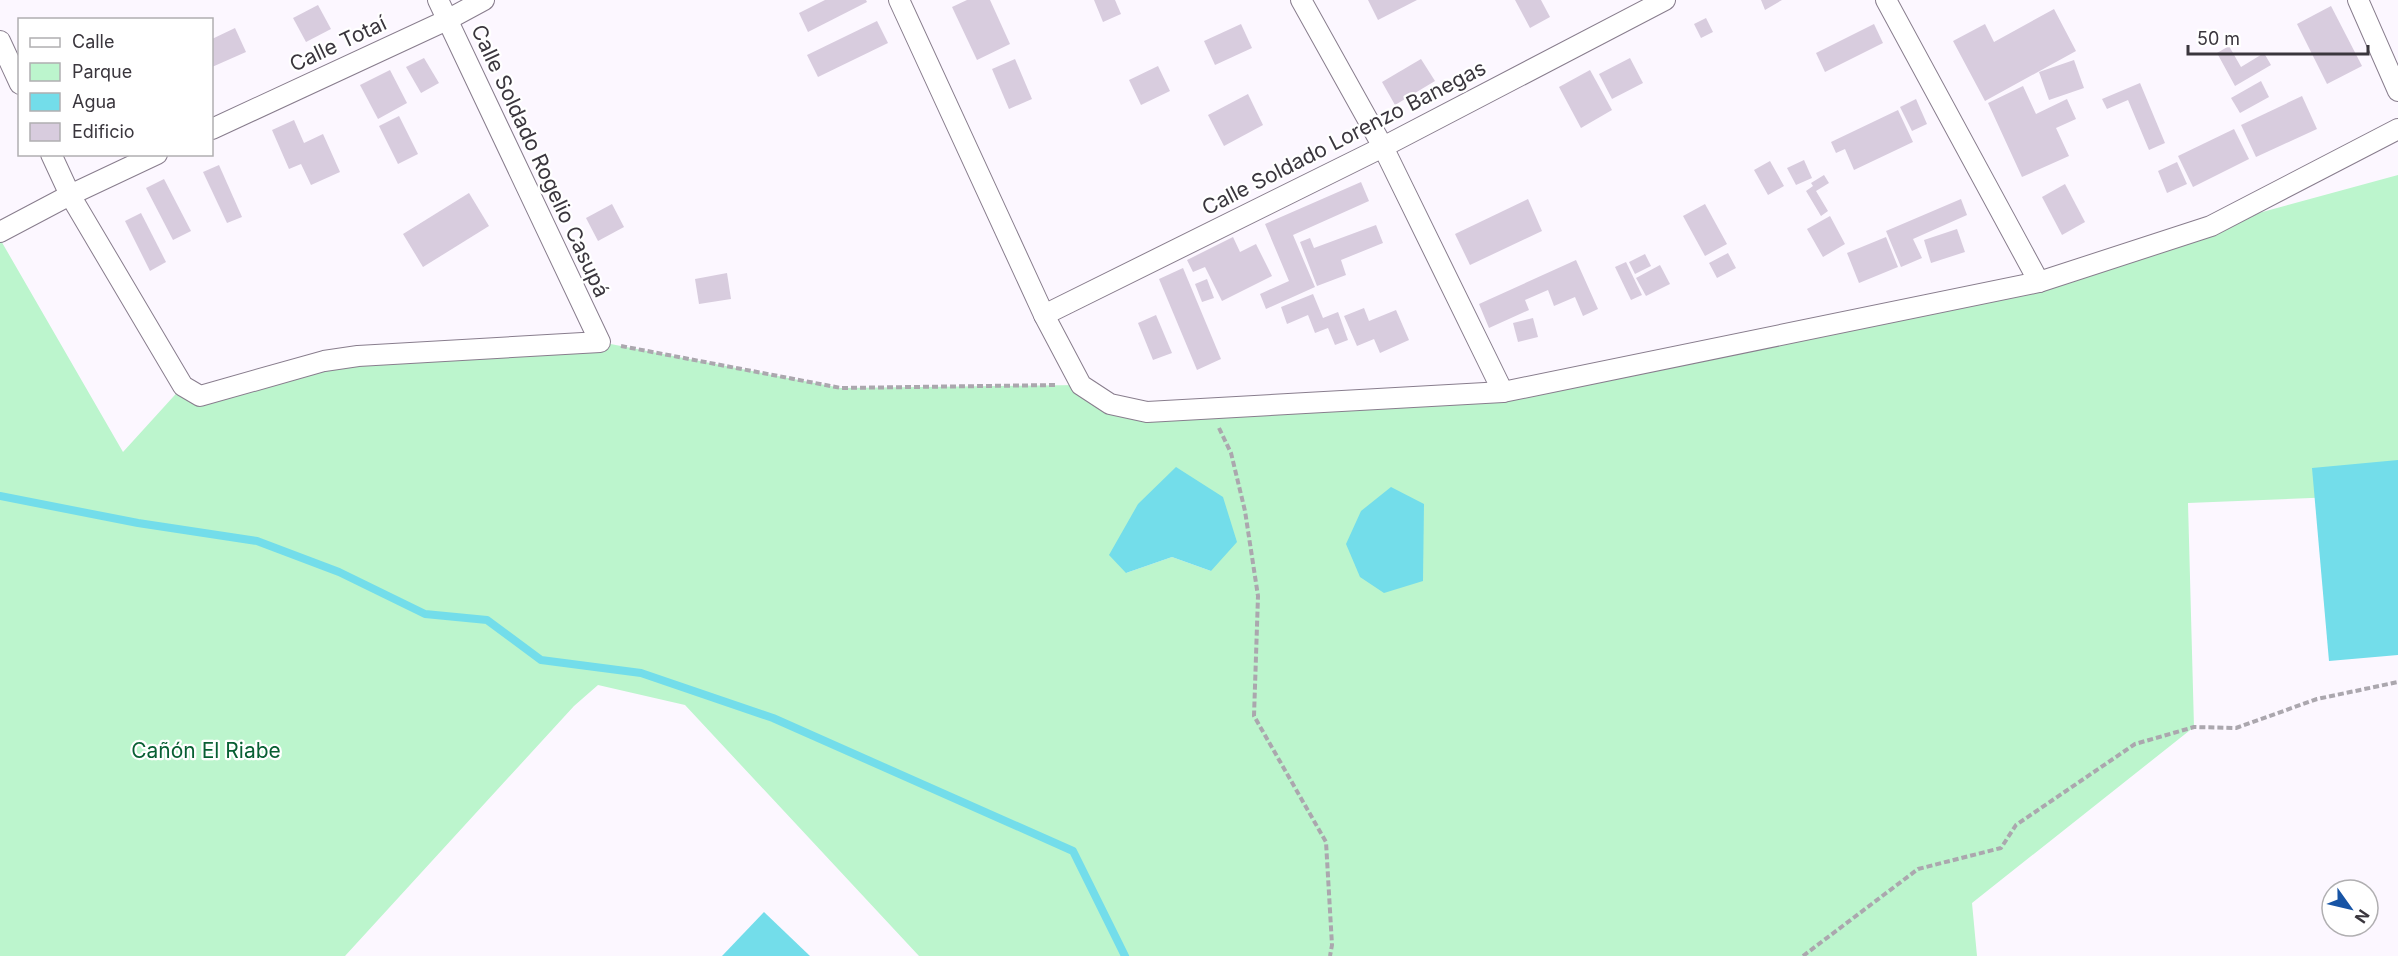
<svg xmlns="http://www.w3.org/2000/svg" width="2398" height="956" font-family="Inter,sans-serif">
	<style>
		.green { fill: #bcf5cd; fill-rule: evenodd }
		.water { fill: #73ddea }
		.lines { fill: none; stroke-linecap: round; stroke-linejoin: round }
		.stream { stroke: #73ddea; stroke-width: 8 }
		.building { fill: #d8ccde }
		.minor-casing { stroke: #887d8d; stroke-width: 22 }
		.path { stroke: #aba7ae; stroke-width: 4; stroke-dasharray: 6 3; stroke-linecap: butt }
		.minor { stroke: #fff; stroke-width: 20 }
		.labels { text-anchor: middle; stroke-width: 4.5; stroke-linejoin: round; paint-order: stroke }
		.street-label { font-size: 21px; fill: #3a363d; stroke: #fff }
		.park-label { font-size: 21px; fill: #085f33; stroke: #fff }
	</style>
	<rect width="100%" height="100%" fill="#fcf7ff"/>
	<path class="green" d="M2398,175V514L2336,497L2188,503L2194,727L1972,903L1977,956H919L685,705L598,685L574,706L345,956H0V239L123,452L183,386L200,396L324,361L600,342L841,388L1081,385L1110,404L1503,392L2039,282L2211,226ZM1223,497L1211,571L1172,557L1126,573Z"/>
	<g class="water">
		<path d="M2398,460V655L2329,661L2312,468Z"/>
		<path d="M1176,467L1223,497L1237,542L1211,571L1172,557L1126,573L1109,555L1138,504Z"/>
		<path d="M1391,487L1424,504L1423,581L1384,593L1360,577L1346,544L1361,511Z"/>
		<path d="M764,912L810,956H722Z"/>
	</g>
	<g class="lines">
		<path class="stream" d="M0,496L138,523L257,541L339,572L425,614L487,620L541,660L641,673L773,718L1073,851L1125,956"/>
	</g>
	<g class="building">
		<path d="M825,0H866L867,2L808,32L799,13Z"/>
		<path d="M967,0H990L1010,44L977,60L952,7Z"/>
		<path d="M1094,0H1115L1121,14L1103,22Z"/>
		<path d="M1368,0H1417L1378,20Z"/>
		<path d="M1515,0H1541L1550,17L1530,28Z"/>
		<path d="M1761,0H1782L1765,10Z"/>
		<path d="M318,5L331,29L306,42L293,18Z"/>
		<path d="M2331,6L2362,66L2327,84L2297,24Z"/>
		<path d="M2054,9L2076,51L1985,101L1953,41L1985,24L1994,42Z"/>
		<path d="M1706,18L1713,32L1701,38L1694,24Z"/>
		<path d="M877,21L888,43L818,77L807,55Z"/>
		<path d="M1241,24L1252,48L1215,65L1204,41Z"/>
		<path d="M1874,24L1883,43L1825,72L1816,53Z"/>
		<path d="M235,28L246,52L212,67V39Z"/>
		<path d="M2229,46L2241,67L2264,53L2271,65L2235,86L2217,53Z"/>
		<path d="M424,58L439,83L421,93L406,67Z"/>
		<path d="M1630,58L1643,83L1612,99L1599,74Z"/>
		<path d="M1015,59L1032,99L1009,109L992,69Z"/>
		<path d="M1421,59L1435,81L1395,105L1382,82Z"/>
		<path d="M2074,60L2084,88L2049,100L2039,72Z"/>
		<path d="M1158,66L1170,91L1141,105L1129,80Z"/>
		<path d="M390,70L407,103L378,119L360,85Z"/>
		<path d="M1590,70L1612,110L1581,128L1559,87Z"/>
		<path d="M2261,81L2269,97L2240,113L2231,98Z"/>
		<path d="M2140,83L2165,143L2149,150L2128,100L2107,109L2102,99Z"/>
		<path d="M2023,86L2036,114L2067,99L2076,119L2056,128L2069,156L2022,177L1988,103Z"/>
		<path d="M1248,94L1263,125L1224,146L1208,115Z"/>
		<path d="M2302,96L2317,129L2256,157L2241,125Z"/>
		<path d="M1916,99L1927,124L1912,131L1900,107Z"/>
		<path d="M1898,110L1913,142L1854,170L1845,149L1836,153L1831,142Z"/>
		<path d="M399,116L418,154L398,164L379,126Z"/>
		<path d="M294,120L304,143L323,134L340,172L311,185L301,164L289,169L272,130Z"/>
		<path d="M2234,129L2249,159L2193,187L2178,156Z"/>
		<path d="M1804,160L1812,178L1796,185L1787,168Z"/>
		<path d="M1770,161L1784,186L1768,195L1754,170Z"/>
		<path d="M2177,162L2187,184L2167,193L2158,171Z"/>
		<path d="M219,165L242,217L227,223L203,172Z"/>
		<path d="M1824,175L1829,183L1816,191L1828,211L1821,216L1806,191L1813,186L1811,183Z"/>
		<path d="M164,179L191,231L173,240L146,188Z"/>
		<path d="M1361,182L1369,201L1293,235L1315,287L1266,309L1260,294L1289,281L1265,224Z"/>
		<path d="M2065,184L2085,222L2062,235L2042,197Z"/>
		<path d="M469,193L489,226L423,267L403,234Z"/>
		<path d="M1528,199L1542,231L1470,265L1455,234Z"/>
		<path d="M1961,199L1967,215L1913,239L1922,258L1901,267L1886,231Z"/>
		<path d="M612,204L624,227L598,241L586,218Z"/>
		<path d="M1705,204L1727,244L1705,256L1683,216Z"/>
		<path d="M141,213L166,262L150,271L125,221Z"/>
		<path d="M1830,216L1845,244L1823,257L1807,229Z"/>
		<path d="M1376,225L1383,243L1341,260L1346,275L1317,286L1300,242L1310,238L1314,248Z"/>
		<path d="M1957,229L1965,252L1931,263L1924,240Z"/>
		<path d="M1233,237L1240,252L1256,244L1272,276L1222,301L1205,267L1193,272L1187,260Z"/>
		<path d="M1886,237L1898,267L1859,283L1847,253Z"/>
		<path d="M1728,253L1736,268L1717,278L1709,263Z"/>
		<path d="M1645,254L1651,266L1635,274L1629,262Z"/>
		<path d="M1576,260L1598,309L1583,316L1575,297L1554,306L1548,290L1525,300L1529,310L1489,328L1479,304Z"/>
		<path d="M1626,262L1642,295L1631,300L1615,267Z"/>
		<path d="M1660,265L1670,284L1646,296L1636,278Z"/>
		<path d="M1183,268L1221,359L1197,370L1159,279Z"/>
		<path d="M727,273L731,299L699,304L695,279Z"/>
		<path d="M1207,279L1214,298L1202,302L1195,284Z"/>
		<path d="M1313,294L1323,318L1338,312L1348,340L1335,345L1328,328L1315,333L1308,315L1287,324L1281,307Z"/>
		<path d="M1364,308L1369,321L1396,310L1409,340L1380,353L1374,339L1357,346L1344,316Z"/>
		<path d="M1156,315L1172,353L1153,360L1138,323Z"/>
		<path d="M1533,318L1538,337L1518,342L1513,323Z"/>
	</g>
	<g class="lines">
		<defs>
			<g id="minor">
				<path d="M899,0L1044,315L1081,385L1110,404L1147,412L1503,392L2039,282L2211,226L2398,129"/>
				<path d="M1301,0L1383,147L1503,392"/>
				<path d="M1886,0L2039,282"/>
				<path d="M2358,0L2398,91"/>
				<path d="M0,41L20,84"/>
				<path d="M212,129L447,20L484,0"/>
				<path d="M51,154L70,195L183,386L200,396L324,361L358,356L600,342L438,0"/>
				<path d="M0,232L70,195L157,154"/>
				<path d="M1044,315L1383,147L1665,0"/>
			</g>
		</defs>
		<use href="#minor" class="minor-casing"/>
		<g class="path">
			<path d="M621,346L841,388L1057,385"/>
			<path d="M1219,428L1231,453L1245,511L1258,596L1254,716L1326,842L1332,945L1330,956"/>
			<path d="M1803,956L1918,869L2001,848L2016,825L2135,744L2194,727L2236,728L2317,699L2398,682"/>
		</g>
		<use href="#minor" class="minor"/>
	</g>
	<g class="labels">
		<g class="street-label">
			<text transform="translate(338 44) rotate(-25)" y="7">Calle Totaí</text>
			<text transform="translate(1344 138) rotate(-27)" y="7">Calle Soldado Lorenzo Banegas</text>
			<text transform="translate(540 161) rotate(65)" y="7">Calle Soldado Rogelio Casupá</text>
		</g>
		<g class="park-label">
			<text x="206" y="758">Cañón El Riabe</text>
		</g>
	</g>
	<rect x="18" y="18" width="195" height="138" fill="#ffffff" stroke="#b0afb1" stroke-width="1.5"/>
	<rect x="30" y="38" width="30" height="9" fill="#ffffff" stroke="#b0afb1" stroke-width="1.5"/>
	<text x="72" y="48" font-size="18" fill="#3a363d">Calle</text>
	<rect x="30" y="63" width="30" height="18" fill="#bcf5cd" stroke="#b0afb1" stroke-width="1.5"/>
	<text x="72" y="78" font-size="18" fill="#3a363d">Parque</text>
	<rect x="30" y="93" width="30" height="18" fill="#73ddea" stroke="#b0afb1" stroke-width="1.5"/>
	<text x="72" y="108" font-size="18" fill="#3a363d">Agua</text>
	<rect x="30" y="123" width="30" height="18" fill="#d8ccde" stroke="#b0afb1" stroke-width="1.5"/>
	<text x="72" y="138" font-size="18" fill="#3a363d">Edificio</text>
	<g transform="translate(2350 908) rotate(124)"><circle r="28" fill="#ffffff" stroke="#b0afb1" stroke-width="1.5"/>
	<path d="M0-4.5L10 22L0 15L-10 22Z" fill="#1754a5"/>
	<text y="-9" font-size="16" font-weight="bold" text-anchor="middle" fill="#3a363d">N</text>
	</g>
	<path d="M2188 45v9h180v-9" fill="none" stroke="#3a363d" stroke-width="3"/>
	<text x="2197" y="45" font-size="18" fill="#3a363d" stroke="#ffffff" stroke-width="4.5" paint-order="stroke">50 m</text>
</svg>
